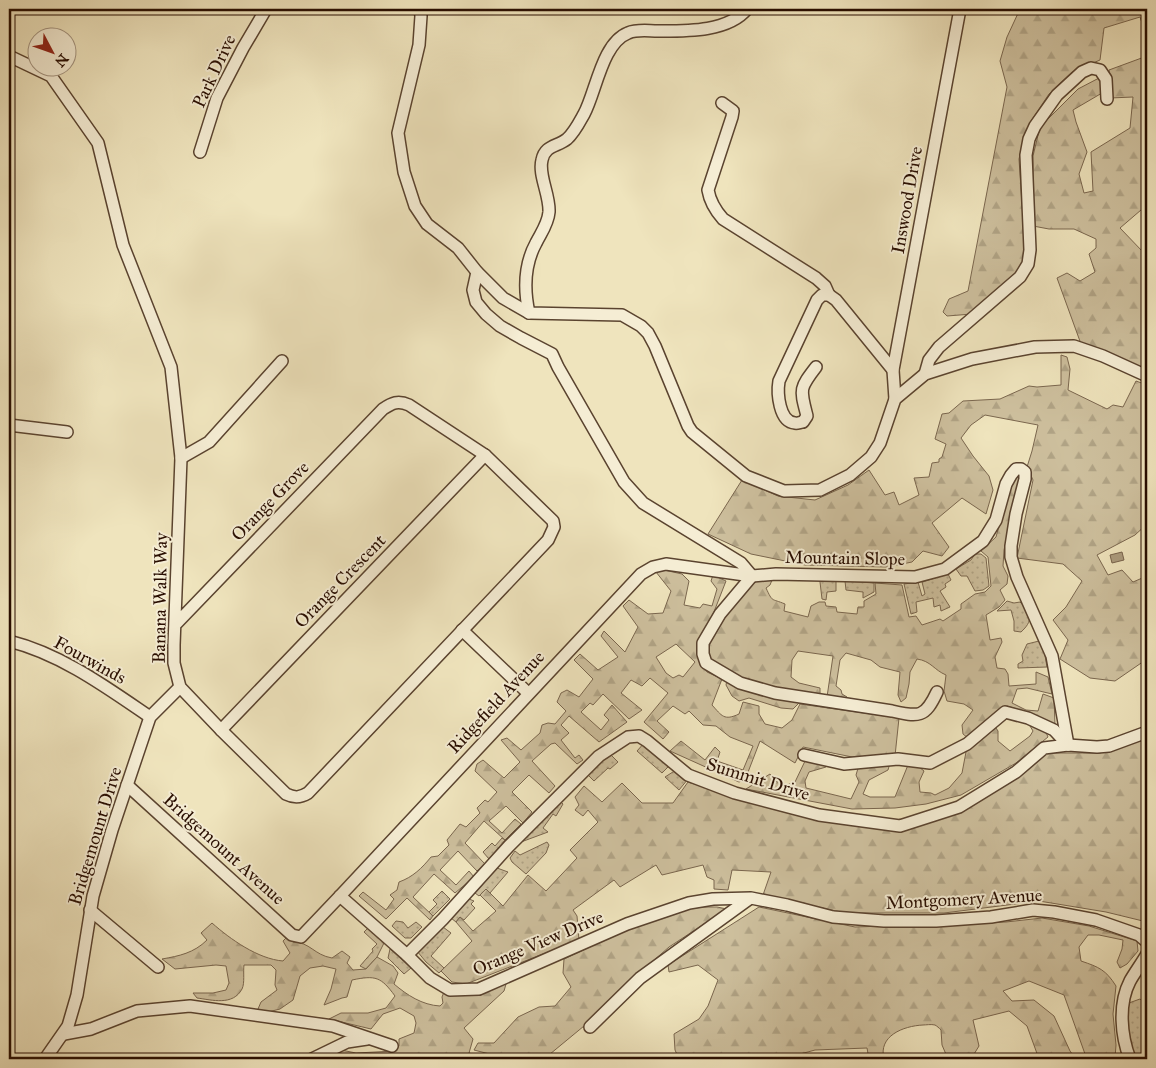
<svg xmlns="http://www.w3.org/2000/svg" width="1156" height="1068" font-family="'IM FELL Great Primer',serif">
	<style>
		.grass { fill: url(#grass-dots); stroke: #7a664e }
		.forest { fill: url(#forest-firs); stroke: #7a664e; fill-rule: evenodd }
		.water { fill: #ab9b7d; stroke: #77624b }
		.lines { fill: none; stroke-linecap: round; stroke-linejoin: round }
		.minor-casing { stroke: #5a432f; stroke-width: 14 }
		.minor { stroke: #f5edd4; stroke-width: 11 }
		.labels { text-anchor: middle; stroke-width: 4; stroke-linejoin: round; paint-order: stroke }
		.street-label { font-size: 18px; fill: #280d00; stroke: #f5edd4 }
	</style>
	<defs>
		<pattern id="grass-dots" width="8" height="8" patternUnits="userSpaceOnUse" patternTransform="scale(1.25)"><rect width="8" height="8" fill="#cdbf9d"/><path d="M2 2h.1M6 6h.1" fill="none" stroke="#b0a385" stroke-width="1.8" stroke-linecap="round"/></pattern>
		<pattern id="forest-firs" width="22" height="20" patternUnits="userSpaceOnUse" patternTransform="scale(1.25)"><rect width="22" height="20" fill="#cdbf9d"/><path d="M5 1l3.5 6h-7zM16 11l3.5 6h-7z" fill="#b0a385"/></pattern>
	</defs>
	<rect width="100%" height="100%" fill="#efe4bd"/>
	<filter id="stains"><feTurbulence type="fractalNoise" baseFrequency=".004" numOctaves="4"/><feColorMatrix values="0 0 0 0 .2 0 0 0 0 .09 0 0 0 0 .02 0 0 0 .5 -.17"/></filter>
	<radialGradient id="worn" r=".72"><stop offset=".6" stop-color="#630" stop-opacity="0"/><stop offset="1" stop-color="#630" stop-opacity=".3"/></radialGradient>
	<g class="grass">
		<path d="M975,554H981L986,558L989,586L983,590L975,591L967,576H961L956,569L971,560Z"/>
		<path d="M948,574L951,580L945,584L946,587L940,591L950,607L941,611L940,605L934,607L933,598L916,602L917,612L911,614L904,584L918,582L922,596L925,594L922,582Z"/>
		<path d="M818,580L836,581V591L827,592L826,600L822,599L820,582Z"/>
		<path d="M845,581L874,583V592L863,598V592L846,590Z"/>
		<path d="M1007,601L1014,603L1020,602C1032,614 1033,621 1021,632L1014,631V621L1011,610L997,611Z"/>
		<path d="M1039,641L1044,650L1047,667L1018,668V664L1023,661L1022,655L1027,644Z"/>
		<path d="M645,742L671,764L662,773L637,751Z"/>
		<path d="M608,752L618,762L610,769L608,768L594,781L586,773Z"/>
		<path d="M676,770L688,779L679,790L665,777Z"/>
		<path d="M559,800L563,804L556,816L553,814L543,828L548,832L521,842Z"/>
		<path d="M502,838L505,840L489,859L483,852L492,843L495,846Z"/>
		<path d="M547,842L549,845L546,853L526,874L512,862L510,858L515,851L520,855Z"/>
		<path d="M497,868L508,872L490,893L486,889L479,896L475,893Z"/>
		<path d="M442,891L450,899L433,916L429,912L437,904L433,900Z"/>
		<path d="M469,899L474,901L471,904L475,908L464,920L460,917L456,922L451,918Z"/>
		<path d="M396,921L403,922L408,928L416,922L422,927L411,938H405L392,926Z"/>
		<path d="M369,927L385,941L377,957L366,969L360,966L373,951L372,949L377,944L364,932Z"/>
		<path d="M443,927L451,933L431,956L444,968L439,973L426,962L417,951L439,928Z"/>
		<path d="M390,949L411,968L404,974L388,958Z"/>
		<path d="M1140,999L1147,1005V1050L1136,1058C1124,1045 1127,1020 1126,1004Z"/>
	</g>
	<g class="forest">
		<path d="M1020,9H1147V38L1140,17L1104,28L1100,60L1072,72L1049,94L1031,121L1024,138L1019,159L1025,250L1024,264L1017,276L972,314L947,316L943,312L949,299L968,291L1007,87L1000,61L1007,37Z"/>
		<path d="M1147,56V216L1141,210L1120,228L1143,252L1147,248V369L1081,344L1057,278L1067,273L1080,281L1095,272L1089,254L1096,248V239L1074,229H1049L1033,226V156L1040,127L1078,89L1099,78L1102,85V93L1073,110L1076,122L1087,152L1079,174L1084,193L1093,191L1091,152L1130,128L1133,97L1110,98L1109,70Z"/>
		<path d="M1061,355L1067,357L1070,369L1068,390L1107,409L1113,405L1123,407L1136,381L1147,385V524L1135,535L1097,555L1108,575L1122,570L1133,582L1147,576V659L1115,681L1090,678L1060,659L1068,640L1053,620L1066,607L1082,581L1063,564L1017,558L1033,480L1027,467L1032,451L1038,425L985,415L971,425L961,438L973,456L989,476L993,490L986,514L962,498L932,523L949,547L942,556L923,551L912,562L887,567L805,565L751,554L708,534L742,480L778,496L815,500L848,485L869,470L885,495L894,492L899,505L919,495L914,478L929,477L932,463L939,462V459L942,457L946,444L935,439L942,414L949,413L963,401L1000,399L1029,386L1037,387L1061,385Z"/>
		<path d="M1017,476L1020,480L1004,550L1003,566L1008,576L1007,584L1000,590L1005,600L999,607L986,615L990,640L1001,638L1002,642L995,657L997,668L1005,669L1008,674L1009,686L1036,684V672L1048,677L1052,694L1027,688L1017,689L1012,703L1026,710L1038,711L1043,694L1054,698L1055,725L1030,713L1007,706L994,713L968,738L963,734L962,725L973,710L964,704L947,701L944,691L946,675C934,670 931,661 917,659L910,672L909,684L906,698L901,702L898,695L900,672L880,667L871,660L846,653L840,660L836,686L841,690L842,694L847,697L843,700L827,697L833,656L798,651L792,660L791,677L799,683L820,688V697L742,681L709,661V642L726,611L751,583L759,580H772L770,585L766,588C773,603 771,598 785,604L784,611L808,617L811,606L819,602H825L826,606L836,607L837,612L857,614L858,607H864V601L876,594L875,583L902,585L909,617L916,616L922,625L940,619L943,621L961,609V604L975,594L985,592L991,586L988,557L981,551L996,537L1011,482Z"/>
		<path d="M664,570L682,574L689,581L684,605L700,608L703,604L712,606L717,589L711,581L713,575L726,581L710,622L700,658L707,672L722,679L712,705C722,716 724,721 739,714L743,702L759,706V714L765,724L782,728L792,720L800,704L899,718L895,756L867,760L803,747L795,763L760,741L745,780L739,782L670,751L681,741L705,760L715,747L720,752L717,761L743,770L753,746L730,737L716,726L703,725L689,711L685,714L673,706L657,721L669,732L663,739L644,722L668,693L650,678L642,686L631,680L621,693L642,710L629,719L603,694L593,705L590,703L581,712L601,730L609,720L604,715L612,705L627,722L599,742L569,716L561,725L569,733L561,740L575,758L579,755L583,760L577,764L555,743L551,744L532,761L555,786L549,793L529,775L512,792L532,812L523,823L506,806L489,821L502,833L515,819L521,824L505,840L484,821L465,843L485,864L477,871L458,851L440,870L456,885L469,871L474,877L455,893L434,874L413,897L433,916L430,920L407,898L386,919L359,896L363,892L386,910L394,899L390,895L397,890L399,882C413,877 422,868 431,857L438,856L449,845L447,840L460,824L466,827L480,813L477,808L485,800L488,802L497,792L475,771L477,764L483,760L504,778L520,762L501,740L507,738L521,750L540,733L542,725L548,723L555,724L566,711L557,702L561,693L567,690L579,697L593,679L574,660L580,654L598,670L618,657L601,636L604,631L625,652L638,627L623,606L629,600L648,614L663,613L671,591L656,572ZM676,644L695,662L683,677L679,675L673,678L666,673L656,657Z"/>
		<path d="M727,680L802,700L793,709L781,708L749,698L739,701L732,696L726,685Z"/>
		<path d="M1030,722L1044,728L1048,737L1016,763L961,795L926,804L895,808L852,809L746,789L770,774L775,781L787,785L795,782L806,759L826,763V767L809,772L805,781L806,788L851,799L859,782L856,775L859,765L890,763L888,770L869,780L863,794L870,797H895L908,765L919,767L924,771L919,782L920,792L931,793L935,795L949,788L962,773L966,752L994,725L998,731V741L1010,751L1030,736L1033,731L1030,726Z"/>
		<path d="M1147,737V922L1106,912L1039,901L944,913H845L763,895L771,872L732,870L728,890L714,889V880L707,877L703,865L662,875L656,865L620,887L614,880L573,910L577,916L579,940L466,984L452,982L441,971L472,941L456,922L460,917L473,931L496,911L480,895L486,889L503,906L528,875L546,891L577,858L570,850L598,822L588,810L583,816L575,810L579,805L575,797L584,786L602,802L622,783L642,803H673L688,782L739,798L857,825L901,832L961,811L1044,753H1100Z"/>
		<path d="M696,907H717L727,909L669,947L611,998L584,1026L544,1059H509L474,1050L478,1043H494L518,1017L539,1007L555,1006L571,987L563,973L564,959L630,928Z"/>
		<path d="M759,907L855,927L1006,922L1042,918L1089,926L1137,941L1138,951L1127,964L1120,968L1117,962L1122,949L1123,940L1099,935H1088L1079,947L1081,961C1099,967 1106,970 1116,986L1113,1014L1116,1045L1115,1058L1100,1054H1085L1064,995L1029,981L1003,991L1012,1001L1034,1000L1054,1016L1070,1051L1076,1059H1039L1027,1026L1009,1011L973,1020L979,1046L971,1059H948L942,1045L941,1030C939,1028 937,1026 935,1025C931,1024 926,1025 923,1025C903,1026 878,1036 884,1059H869L867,1048L815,1050L782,1059H679L675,1050L674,1034L699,1019L708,1006L718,980L698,965L669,972L668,965Z"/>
		<path d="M212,923C230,939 258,959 283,961L290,953L283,941L288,936L293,942C310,942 314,955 332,958L342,951L350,957L347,963L353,970L366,969L377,957L393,966L398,973L394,984C407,995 422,1005 440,1006L443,1003L442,997L444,992L506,984L504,991L464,1028L473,1039L469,1053L491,1059H350L334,1053L341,1050L356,1053L395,1051L399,1046V1039L414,1033L416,1023L414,1016L400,1008L383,1014L371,1029L329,1019L341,1013H368L386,1008L395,996C381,977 376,975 352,980L347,997L342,998L324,1005L331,989L336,969L323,966L310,968L300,976L293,1000L280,1009L268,1012L258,1009L261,1002L277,990L275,985L276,970L271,965H244C243,972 245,983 242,989C233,1006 212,1000 197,998L193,993H213L226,990L229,983L226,966L216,965L175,969L162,959C179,956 194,953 207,940L201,933Z"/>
	</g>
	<path class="water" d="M1122,552L1124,560L1112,563L1110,555Z"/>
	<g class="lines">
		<defs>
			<g id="minor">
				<path d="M420,9L421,16L419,45L398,133L404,172L415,206L427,224L458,248L477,272L503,298L529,313L622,315L641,326L648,333L655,346L688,426L692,432L746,476L784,491L820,490L850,475L871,457L880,443L895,399L925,374L972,359L1035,347L1074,346L1103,356L1147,376"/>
				<path d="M9,56L51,76L98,143L123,245L171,367L181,458L174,645V663L180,687L221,730L286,794C294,798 300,798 308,793L548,540L554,527L553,521L485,455L409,405C398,400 392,403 383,409L175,625"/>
				<path d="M722,103L733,111L732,117L708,190C710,202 715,210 723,219L816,278L825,286L829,295"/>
				<path d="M200,152L217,98L243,48L266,9"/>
				<path d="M477,272L473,290L476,302L486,314L500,326L521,338L552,354L558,367L624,482L643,503L741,563L752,576"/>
				<path d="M529,313C524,290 524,265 536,243C541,233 548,224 549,212C550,195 538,175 542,160C545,145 557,147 567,139C574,133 579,123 584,114C596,92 602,43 628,33C637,29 648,31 658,31C686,31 728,32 747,9"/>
				<path d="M816,367C799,389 800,389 807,416L803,422C800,422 797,424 795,423C779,422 777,393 779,381L817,300L822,295H829L836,300L893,370"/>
				<path d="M925,374L929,360L939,347L1020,277L1028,264L1030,250L1026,155L1029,139L1035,126L1057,95L1082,72L1091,68L1100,70L1106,79L1107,99"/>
				<path d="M895,399L893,370L960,9"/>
				<path d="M9,425L67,432"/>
				<path d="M181,458L209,442L282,361"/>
				<path d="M752,576L720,614L703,643V654L706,663L740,683L775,693L892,711C919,717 925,718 937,692"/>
				<path d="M462,630L528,693"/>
				<path d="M9,641C61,654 106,687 150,717"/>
				<path d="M221,730L485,455"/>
				<path d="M804,755L844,764L898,759L930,763L967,744L1005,712L1028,718L1054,730L1068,745"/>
				<path d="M127,785L292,935L301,937L340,896L641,574L653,567L666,564L752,576L776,574L915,577L945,569L983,541L996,520L1006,484L1011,475L1016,469H1021L1025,472V479L1016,514L1011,546V557L1017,577L1052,656L1068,745"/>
				<path d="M340,896L407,955L430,978L450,990L479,989L627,924L689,903L713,899L751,898L787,905L833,917L884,921H936L991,917L1033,910L1054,912L1096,920L1139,935L1147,942"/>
				<path d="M90,910L158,967"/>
				<path d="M407,955L443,919L509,846L599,756L628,737L639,736L647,741L688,775L735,793L819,815L900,826L959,807L1016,772L1044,748L1068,745L1097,747L1109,746L1147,732"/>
				<path d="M590,1027L640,978L749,899"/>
				<path d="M64,1034L91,1029L137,1011L190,1006L333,1026L392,1046"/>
				<path d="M45,1059L68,1026L77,995L93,896L112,830L150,717L180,687"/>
				<path d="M312,1059L347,1042L367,1039"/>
				<path d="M1130,1059C1121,1036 1118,1004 1130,981C1135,972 1142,963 1147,954"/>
			</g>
		</defs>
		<use href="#minor" class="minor-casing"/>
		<use href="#minor" class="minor"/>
	</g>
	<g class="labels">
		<g class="street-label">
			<text transform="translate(214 71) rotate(-65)" y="6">Park Drive</text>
			<text transform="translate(907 200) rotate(-80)" y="6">Inswood Drive</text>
			<text transform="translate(270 501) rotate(-46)" y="6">Orange Grove</text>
			<text transform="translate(845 558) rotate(1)" y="6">Mountain Slope</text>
			<text transform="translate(340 581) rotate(-46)" y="6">Orange Crescent</text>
			<text transform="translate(160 598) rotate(-89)" y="6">Banana Walk Way</text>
			<text transform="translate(90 660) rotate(29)" y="6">Fourwinds</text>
			<text transform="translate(496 702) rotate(-47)" y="6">Ridgefield Avenue</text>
			<text transform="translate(758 779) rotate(17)" y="6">Summit Drive</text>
			<text transform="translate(95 836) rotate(-73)" y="6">Bridgemount Drive</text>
			<text transform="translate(224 849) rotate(42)" y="6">Bridgemount Avenue</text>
			<text transform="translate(964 899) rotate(-3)" y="6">Montgomery Avenue</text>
			<text transform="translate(538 943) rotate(-23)" y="6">Orange View Drive</text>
		</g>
	</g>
	<rect width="1156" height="1068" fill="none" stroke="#efe4bd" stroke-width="30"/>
	<rect x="10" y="10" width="1136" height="1048" fill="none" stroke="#280d00" stroke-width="2.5"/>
	<rect x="15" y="15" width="1126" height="1038" fill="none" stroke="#280d00"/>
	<g transform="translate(52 52) rotate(131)"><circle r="24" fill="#f5edd4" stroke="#a3937f"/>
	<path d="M0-4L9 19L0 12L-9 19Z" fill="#8f2418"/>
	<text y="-8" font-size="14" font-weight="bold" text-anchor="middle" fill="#280d00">N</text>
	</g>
	<rect width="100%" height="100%" filter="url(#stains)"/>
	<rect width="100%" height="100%" fill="url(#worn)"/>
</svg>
